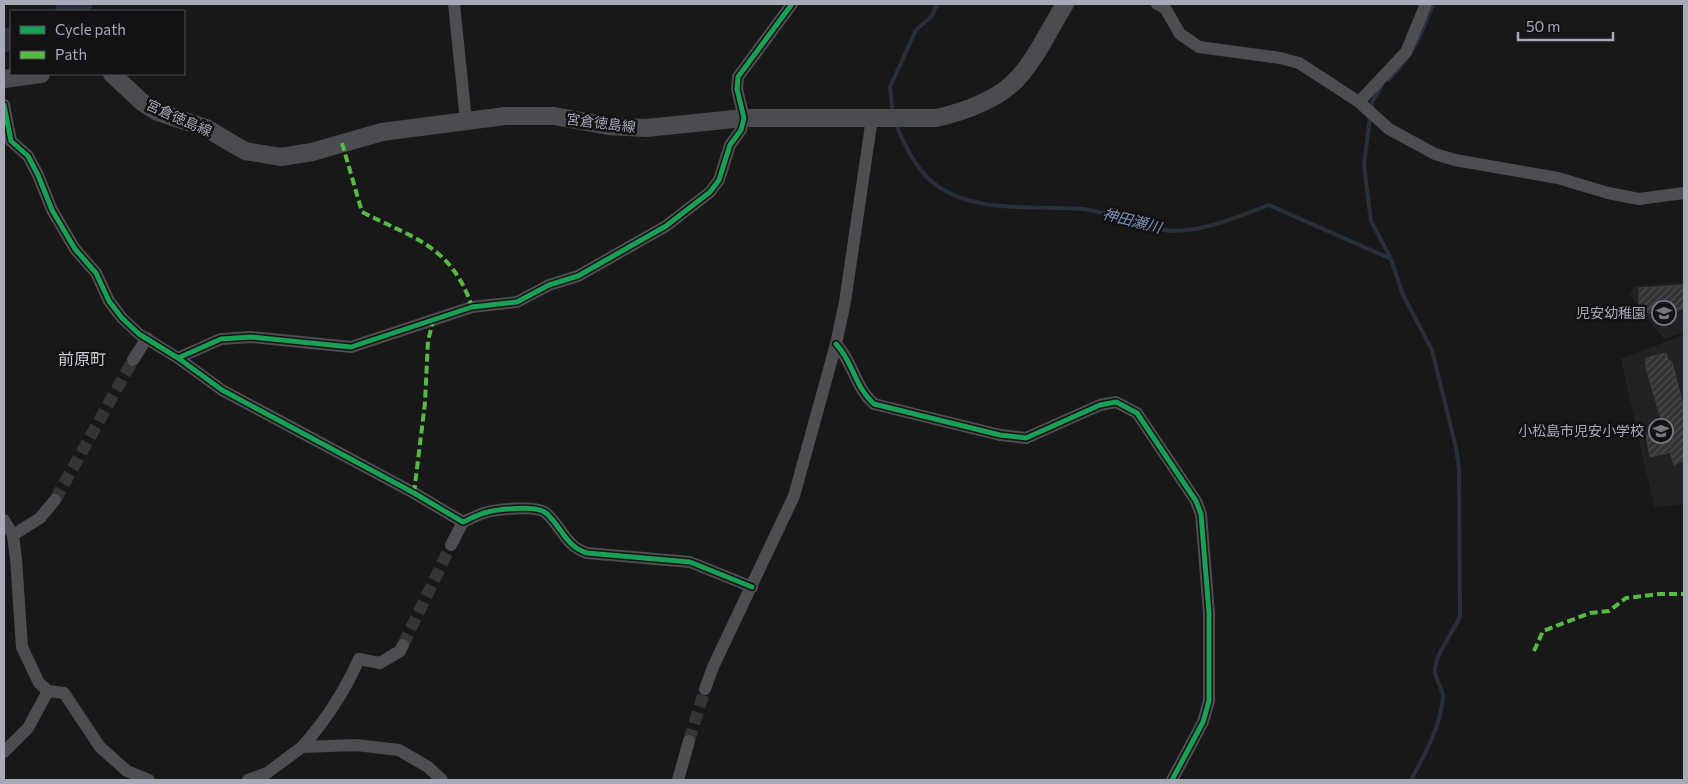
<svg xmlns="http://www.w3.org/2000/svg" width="1688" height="784" font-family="Commissioner,'Noto Sans JP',sans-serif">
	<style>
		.built { fill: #222224 }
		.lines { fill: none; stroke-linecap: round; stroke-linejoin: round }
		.stream { stroke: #29303b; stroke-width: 4 }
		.river { stroke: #29303b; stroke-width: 22 }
		.building { fill: url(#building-hatch); stroke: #404044 }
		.minor-tunnel { stroke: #353538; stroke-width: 12; stroke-dasharray: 12 6; stroke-linecap: butt }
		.minor { stroke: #4e4d52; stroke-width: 12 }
		.secondary { stroke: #4b4c50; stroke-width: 18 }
		.quiet { stroke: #58b947; stroke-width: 4; stroke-dasharray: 8 4; stroke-linecap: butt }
		.cycleway-casing { stroke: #121214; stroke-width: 8 }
		.cycleway { stroke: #1a9f57; stroke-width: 5 }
		.labels { text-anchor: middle; stroke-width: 5; stroke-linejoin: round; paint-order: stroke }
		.street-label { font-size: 14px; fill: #a8aaba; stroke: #121214 }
		.poi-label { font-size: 14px; fill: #a8aaba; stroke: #121214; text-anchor: end }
		.water-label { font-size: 15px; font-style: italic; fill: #7c90b8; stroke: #121214 }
		.quarter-label { font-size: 16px; fill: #c9cad6; stroke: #121214 }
	</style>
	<defs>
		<pattern id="building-hatch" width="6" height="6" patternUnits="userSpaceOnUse" patternTransform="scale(1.25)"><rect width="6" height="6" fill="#333334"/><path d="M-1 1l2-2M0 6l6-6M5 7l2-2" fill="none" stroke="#4e4e4f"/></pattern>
	</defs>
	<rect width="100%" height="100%" fill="#181818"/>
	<g class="built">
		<path d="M1684,282V332L1664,339L1630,295L1634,286Z"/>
		<path d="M1684,335V504L1654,507L1621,359Z"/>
	</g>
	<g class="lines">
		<g class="stream">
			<path d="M1388,80C1414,54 1420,38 1433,4"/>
			<path d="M892,107L890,87L916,30L932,16L937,4"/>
			<path d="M1371,110L1372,102L1381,87"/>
			<path d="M1370,117L1364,165L1371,221L1391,259L1403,295L1432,350L1456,448L1459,468L1460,616C1453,634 1438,649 1435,668C1433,677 1443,688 1443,697C1441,726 1424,756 1411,780"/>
			<path d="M895,123C904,143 914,166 931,181C971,215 1033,205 1082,209C1109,211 1135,226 1163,230C1197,235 1237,217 1269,205L1391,259"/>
		</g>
		<g class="river">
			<path d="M66,11L81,4"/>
			<path d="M4,41L11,38"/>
		</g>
	</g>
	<g class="building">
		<path d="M1684,285V309L1648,313L1639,303V288Z"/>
		<path d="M1666,353L1668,360L1672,362L1684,409V460L1674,465L1670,452L1650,457L1646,435L1665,432L1646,368V358Z"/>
	</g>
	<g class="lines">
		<g class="minor-tunnel">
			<path d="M55,500L133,360"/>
			<path d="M403,645L451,545"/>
			<path d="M689,741L705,689"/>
		</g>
		<g class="minor">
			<path d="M454,4L466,121"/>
			<path d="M1157,4L1165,8L1180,34L1199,47L1280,58L1299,63L1359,102L1389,129L1435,154L1455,160L1558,178L1608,193L1639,199L1684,193"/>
			<path d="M1359,102L1406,52L1426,4"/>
			<path d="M4,105L11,141L28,156L38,175L52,210L75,249L96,273L109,301L122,318L139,334L178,358L222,390L414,493L463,522C470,519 477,515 484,513C497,509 536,505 546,513C562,527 565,546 587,553L690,562L752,587"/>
			<path d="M836,344C854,363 854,386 874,404L1000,435L1026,438L1100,405L1116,402L1137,413L1196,501L1201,514L1209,613V701L1203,722L1172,780"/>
			<path d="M178,358L221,339L251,337L351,347L472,307L517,302L549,285L578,276L666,226L710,192L719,180L730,145L741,130L744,118L737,89L738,77L792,4"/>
			<path d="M133,360L147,338"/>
			<path d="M4,520L13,535L16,559L22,647L39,683L48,691L64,693L100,747L127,771L149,780"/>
			<path d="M13,535L40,518L55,500"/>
			<path d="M451,545L463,522"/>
			<path d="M705,689L713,667L794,496L836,344L845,302L872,118"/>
			<path d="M302,747C326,720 344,693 359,659L380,663L400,651L403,645"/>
			<path d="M4,752L28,728L48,691"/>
			<path d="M248,780L267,773L302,747L356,745L399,750L428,767L442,780"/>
			<path d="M678,780L689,741"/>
		</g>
		<g class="secondary">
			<path d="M112,74L142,102L158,112L206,128L245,151L281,157L312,152L382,132L505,116H554L608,126L646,128L744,118H936C963,112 991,102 1012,84C1033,65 1050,28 1065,4"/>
			<path d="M4,79L41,74"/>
		</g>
		<g class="quiet">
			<path d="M342,143L362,212C413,238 452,246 472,307"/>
			<path d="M414,493L425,403L428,341L433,321"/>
			<path d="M1534,651L1543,631L1590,613L1609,611L1626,598L1660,594H1684"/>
		</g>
		<defs>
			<g id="cycleway">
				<path d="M4,105L11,141L28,156L38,175L52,210L75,249L96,273L109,301L122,318L139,334L178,358L222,390L414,493L463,522C470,519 477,515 484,513C497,509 536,505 546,513C562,527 565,546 587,553L690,562L752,587"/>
				<path d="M836,344C854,363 854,386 874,404L1000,435L1026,438L1100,405L1116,402L1137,413L1196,501L1201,514L1209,613V701L1203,722L1172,780"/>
				<path d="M178,358L221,339L251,337L351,347L472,307L517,302L549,285L578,276L666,226L710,192L719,180L730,145L741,130L744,118L737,89L738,77L792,4"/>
			</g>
		</defs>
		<use href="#cycleway" class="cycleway-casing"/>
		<use href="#cycleway" class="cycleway"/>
	</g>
	<defs>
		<symbol id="school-ring" viewBox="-11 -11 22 22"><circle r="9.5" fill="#121214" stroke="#767781" stroke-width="1.5"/><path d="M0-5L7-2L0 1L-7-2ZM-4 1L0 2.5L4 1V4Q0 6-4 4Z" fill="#767781"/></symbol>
	</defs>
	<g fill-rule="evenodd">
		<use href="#school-ring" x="1650" y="299" width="28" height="28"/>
		<use href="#school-ring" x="1647" y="417" width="28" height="28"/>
	</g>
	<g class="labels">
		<g class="street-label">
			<text transform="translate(179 118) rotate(24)" y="5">宮倉徳島線</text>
			<text transform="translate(601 123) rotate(7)" y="5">宮倉徳島線</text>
		</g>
		<g class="poi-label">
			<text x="1646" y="318">児安幼稚園</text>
			<text x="1644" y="436">小松島市児安小学校</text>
		</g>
		<g class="water-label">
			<text transform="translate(1132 221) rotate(14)" y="5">神田瀬川</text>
		</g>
		<g class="quarter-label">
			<text x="82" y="365">前原町</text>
		</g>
	</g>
	<rect width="1688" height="784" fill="none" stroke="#a8aaba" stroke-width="10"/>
	<rect x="10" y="10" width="175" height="65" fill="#121214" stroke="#4e4f56"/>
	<rect x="20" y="26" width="25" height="8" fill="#1a9f57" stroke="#4e4f56"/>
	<text x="55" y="35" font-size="15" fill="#a8aaba">Cycle path</text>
	<rect x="20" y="51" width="25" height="8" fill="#58b947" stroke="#4e4f56"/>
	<text x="55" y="60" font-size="15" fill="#a8aaba">Path</text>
	<path d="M1518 32v8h95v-8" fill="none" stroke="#a8aaba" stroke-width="2.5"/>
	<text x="1526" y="32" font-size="15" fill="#a8aaba" stroke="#121214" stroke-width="4" paint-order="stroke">50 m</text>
</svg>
